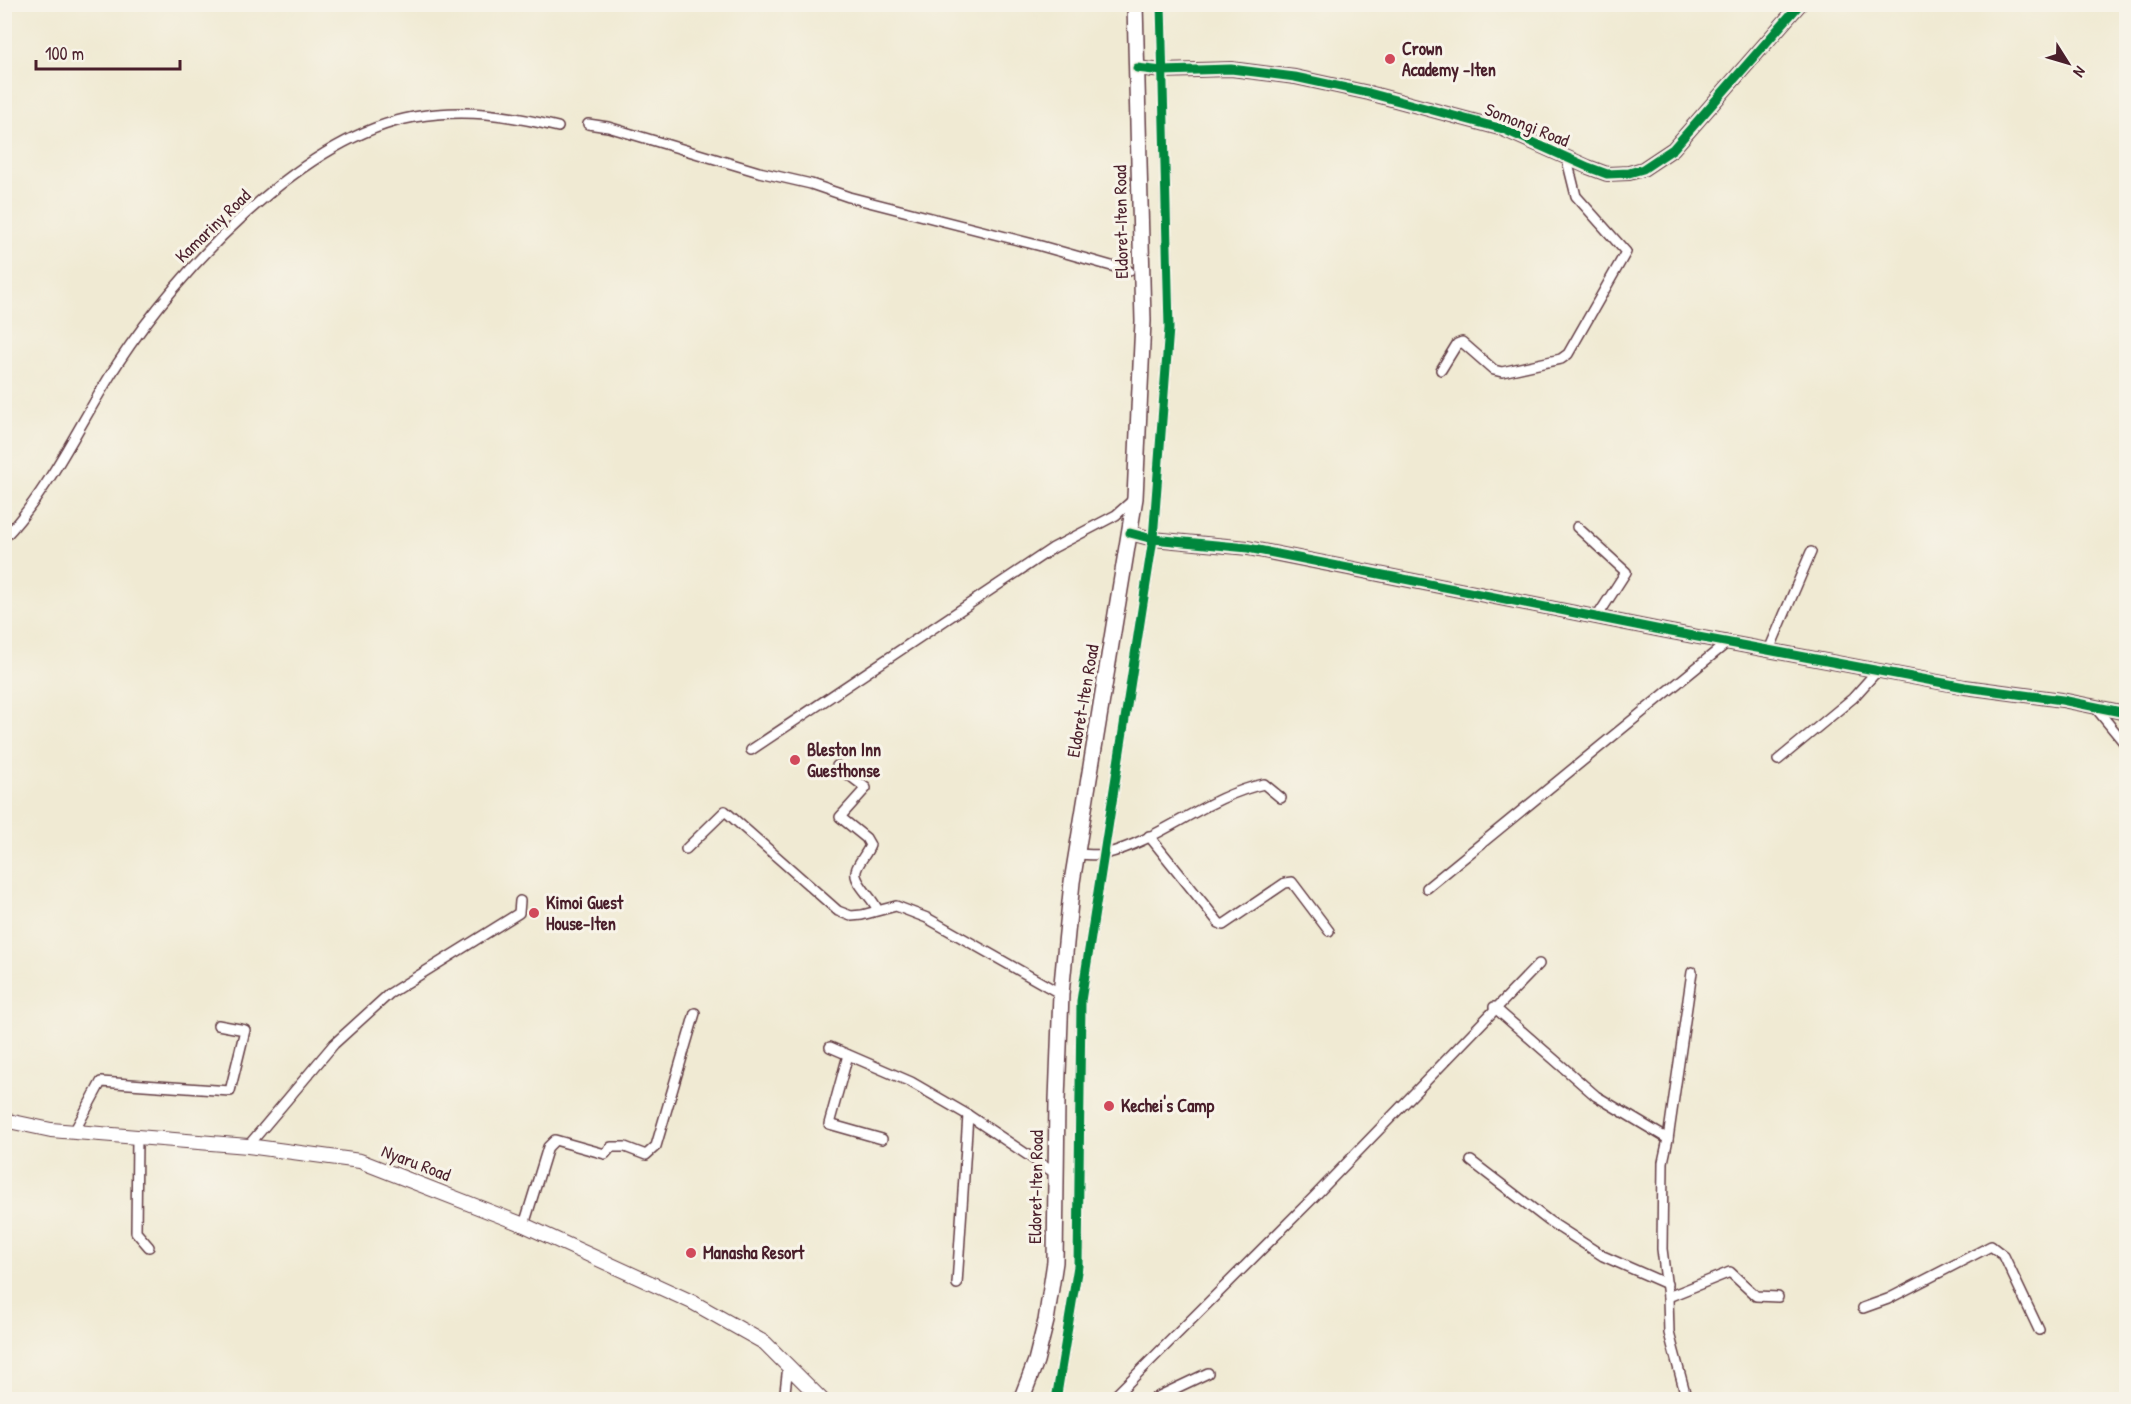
<svg xmlns="http://www.w3.org/2000/svg" width="2131" height="1404" font-family="'Patrick Hand',sans-serif">
	<style>
		.lines { fill: none; stroke-linecap: round; stroke-linejoin: round }
		.street-casing { stroke: #633d44; stroke-width: 12 }
		.secondary-casing { stroke: #633d44; stroke-width: 16 }
		.primary-casing { stroke: #633d44; stroke-width: 18 }
		.street { stroke: #fff; stroke-width: 9 }
		.secondary { stroke: #fff; stroke-width: 14 }
		.primary { stroke: #fff; stroke-width: 15 }
		.cycleway-casing { stroke: #f7f3e8; stroke-width: 13 }
		.cycleway { stroke: #00873e; stroke-width: 9 }
		.poi-dot { fill: #d1495b; stroke: #f7f3e8; stroke-width: 2 }
		.labels { text-anchor: middle; stroke-width: 6; stroke-linejoin: round; paint-order: stroke }
		.poi-label { font-size: 18px; font-weight: bold; fill: #4a1f2b; stroke: #f7f3e8; text-anchor: start }
		.street-label { font-size: 18px; fill: #4a1f2b; stroke: #f7f3e8 }
	</style>
	<rect width="100%" height="100%" fill="#f7f3e8"/>
	<filter id="ink" filterUnits="userSpaceOnUse"><feTurbulence type="fractalNoise" baseFrequency=".0167" numOctaves="2"/><feDisplacementMap in="SourceGraphic" scale="12" xChannelSelector="R" yChannelSelector="G"/><feConvolveMatrix kernelMatrix="1 2 1 2 8 2 1 2 1" color-interpolation-filters="sRGB"/></filter>
	<filter id="wash" filterUnits="userSpaceOnUse"><feTurbulence type="fractalNoise" baseFrequency=".008" numOctaves="4" result="noise"/><feDisplacementMap in="SourceGraphic" scale="24" xChannelSelector="R" yChannelSelector="G"/><feGaussianBlur stdDeviation="1.35" result="paint"/><feColorMatrix in="noise" values="0 0 0 0 0 0 0 0 0 0 0 0 0 0 0 0 0 1.4 0 .05"/><feComposite in="paint" operator="in"/></filter>
	<g filter="url(#wash)">
		<rect width="100%" height="100%" fill="#f0ead3"/>
	</g>
	<g filter="url(#ink)">
		<g class="lines">
			<defs>
				<g id="street">
					<path d="M588,124L608,127L759,172L811,184L849,197L1041,246L1129,271"/>
					<path d="M1441,370L1457,344L1462,342L1494,370L1502,372L1561,359L1568,354L1626,252L1576,196L1567,160"/>
					<path d="M1577,527L1626,572L1597,617"/>
					<path d="M4,538C52,487 80,422 118,363C178,271 302,137 414,117C465,108 509,115 558,127"/>
					<path d="M1769,650L1811,552"/>
					<path d="M2094,706L2126,745"/>
					<path d="M751,750L1053,548L1116,515L1134,499"/>
					<path d="M1778,760L1853,698L1878,670"/>
					<path d="M837,766L866,788L840,817L866,838L870,845C867,854 858,862 856,871C853,882 873,898 877,909"/>
					<path d="M1149,836L1219,923L1223,925L1285,883L1292,882L1329,931"/>
					<path d="M686,849L725,811L838,911L851,916L862,915L896,906L927,918L1061,994"/>
					<path d="M1077,854C1086,854 1097,856 1105,854C1161,840 1207,796 1264,784L1281,798"/>
					<path d="M1427,888L1728,642"/>
					<path d="M1494,1007L1596,1096L1668,1139L1663,1162L1662,1249L1668,1297L1669,1333L1687,1400"/>
					<path d="M830,1047L911,1082L968,1115L1056,1174"/>
					<path d="M848,1055L829,1124L882,1139"/>
					<path d="M74,1132L101,1082L230,1091L245,1030L218,1025"/>
					<path d="M137,1137L136,1232L149,1247"/>
					<path d="M1668,1139L1692,972"/>
					<path d="M248,1146L334,1044L389,994L519,913L520,901"/>
					<path d="M1471,1161L1549,1221L1603,1256L1667,1284"/>
					<path d="M524,1225L548,1147L555,1140L605,1154L611,1147H625L646,1155L656,1146L695,1013"/>
					<path d="M957,1284L968,1115"/>
					<path d="M1668,1297L1730,1272L1756,1296L1778,1297"/>
					<path d="M1863,1308L1888,1299L1991,1246L2004,1256L2039,1330"/>
					<path d="M784,1400L788,1366"/>
					<path d="M1056,1400L1078,1266L1081,1001L1153,539L1169,328L1161,4"/>
					<path d="M1111,1400L1313,1198L1539,964"/>
					<path d="M1151,1400L1208,1373"/>
				</g>
				<g id="secondary">
					<path d="M1137,68L1162,71L1231,69L1295,77L1369,93L1503,129L1588,167L1607,174L1629,173L1643,169L1673,149L1800,4"/>
					<path d="M1130,533L1153,539L1248,548L1666,631L1965,687L2062,700L2126,713"/>
					<path d="M4,1120L51,1130L248,1146L360,1161L524,1225L692,1302L765,1343L822,1400"/>
				</g>
				<path id="primary" d="M1021,1400L1036,1361L1046,1321L1055,1262L1057,1100L1061,994L1072,882L1135,498L1143,321L1135,4"/>
			</defs>
			<use href="#street" class="street-casing"/>
			<use href="#secondary" class="secondary-casing"/>
			<use href="#primary" class="primary-casing"/>
			<use href="#street" class="street"/>
			<use href="#secondary" class="secondary"/>
			<use href="#primary" class="primary"/>
			<defs>
				<g id="cycleway">
					<path d="M1137,68L1162,71L1231,69L1295,77L1369,93L1503,129L1588,167L1607,174L1629,173L1643,169L1673,149L1800,4"/>
					<path d="M1130,533L1153,539L1248,548L1666,631L1965,687L2062,700L2126,713"/>
					<path d="M1056,1400L1078,1266L1081,1001L1153,539L1169,328L1161,4"/>
				</g>
			</defs>
			<use href="#cycleway" class="cycleway-casing"/>
			<use href="#cycleway" class="cycleway"/>
		</g>
	</g>
	<g class="poi-dot">
		<circle cx="1390" cy="59" r="6"/>
		<circle cx="795" cy="760" r="6"/>
		<circle cx="534" cy="913" r="6"/>
		<circle cx="1109" cy="1106" r="6"/>
		<circle cx="691" cy="1253" r="6"/>
	</g>
	<g class="labels">
		<g class="poi-label">
			<text x="1402" y="55">Crown<tspan x="1402" dy="21">Academy -Iten</tspan></text>
			<text x="807" y="756">Bleston Inn<tspan x="807" dy="21">Guesthonse</tspan></text>
			<text x="546" y="909">Kimoi Guest<tspan x="546" dy="21">House-Iten</tspan></text>
			<text x="1121" y="1112">Kechei's Camp</text>
			<text x="703" y="1259">Manasha Resort</text>
		</g>
		<g class="street-label">
			<text transform="translate(1527 125) rotate(22)" y="6">Somongi Road</text>
			<text transform="translate(1121 222) rotate(-91)" y="6">Eldoret-Iten Road</text>
			<text transform="translate(213 226) rotate(-44)" y="6">Kamariny Road</text>
			<text transform="translate(1083 701) rotate(-80)" y="6">Eldoret-Iten Road</text>
			<text transform="translate(416 1163) rotate(21)" y="6">Nyaru Road</text>
			<text transform="translate(1036 1187) rotate(-89)" y="6">Eldoret-Iten Road</text>
		</g>
	</g>
	<rect width="2131" height="1404" fill="none" stroke="#f7f3e8" stroke-width="24"/>
	<g transform="translate(2068 63) rotate(127)" stroke="#f7f3e8" stroke-width="4.5" paint-order="stroke">
	<path d="M0-4.5L10 22L0 15L-10 22Z" fill="#4a1f2b"/>
	<text y="-9" font-size="16" font-weight="bold" text-anchor="middle" fill="#4a1f2b">N</text>
	</g>
	<path d="M36 60v9h144v-9" fill="none" stroke="#4a1f2b" stroke-width="3"/>
	<text x="45" y="60" font-size="18" fill="#4a1f2b" stroke="#f7f3e8" stroke-width="4.5" paint-order="stroke">100 m</text>
</svg>
